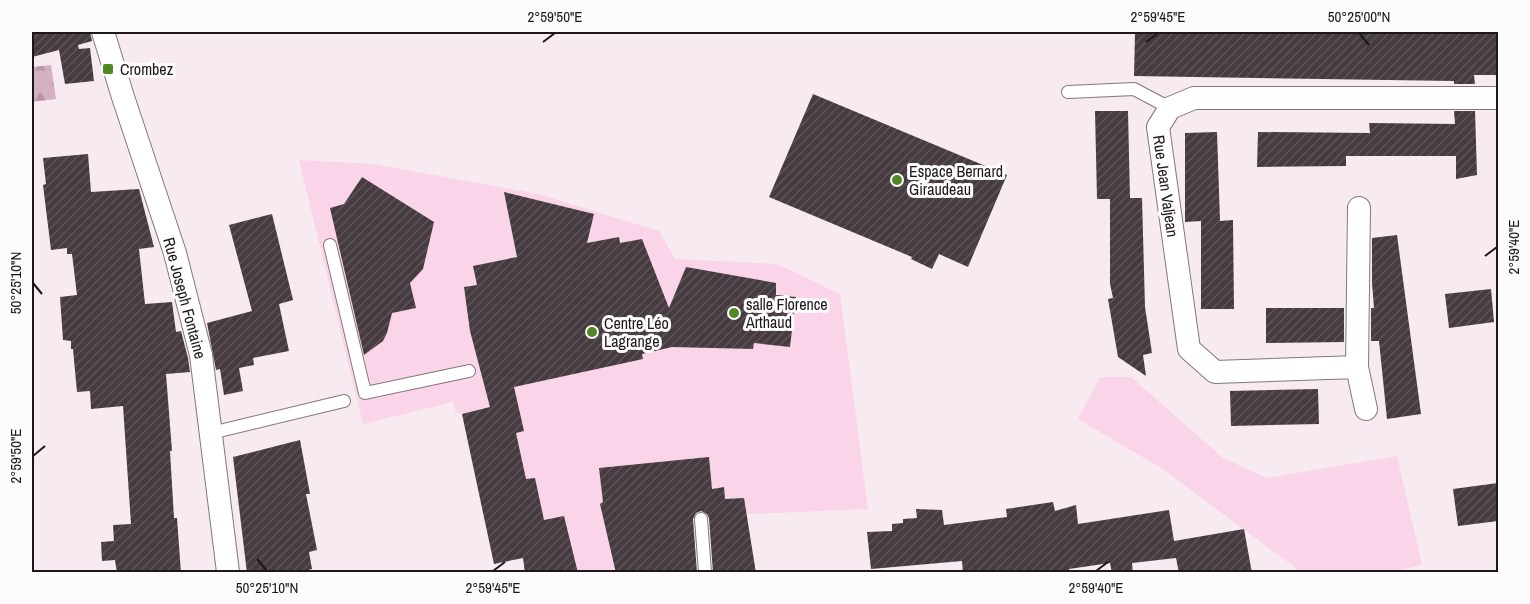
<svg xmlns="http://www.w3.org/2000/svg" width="1530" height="604" font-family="'Archivo Narrow',sans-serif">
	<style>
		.grass { fill: #fad4e8 }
		.forest { fill: url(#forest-firs) }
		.building { fill: url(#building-hatch) }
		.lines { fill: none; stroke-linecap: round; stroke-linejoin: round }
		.lane-casing { stroke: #83777d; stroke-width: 14 }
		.street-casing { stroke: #83777d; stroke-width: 24 }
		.lane { stroke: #fff; stroke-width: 12 }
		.street { stroke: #fff; stroke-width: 22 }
		.ticks { fill: none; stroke: #1c171a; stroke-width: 2 }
		.poi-dot { fill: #4f8824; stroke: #fdfbfc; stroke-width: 2 }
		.labels { text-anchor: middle; stroke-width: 6; stroke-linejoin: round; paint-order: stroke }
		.poi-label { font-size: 16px; fill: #1c171a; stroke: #fdfbfc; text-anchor: start }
		.street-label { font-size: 16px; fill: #1c171a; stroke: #fdfbfc }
		.neatline { fill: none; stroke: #1c171a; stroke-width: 2 }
		.ticks-label { font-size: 15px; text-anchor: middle; fill: #1c171a }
	</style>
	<defs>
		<pattern id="forest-firs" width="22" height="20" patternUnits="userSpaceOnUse" patternTransform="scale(1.5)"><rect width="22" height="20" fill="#d5afc3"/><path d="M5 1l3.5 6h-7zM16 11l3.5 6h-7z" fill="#b696a7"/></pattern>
		<pattern id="building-hatch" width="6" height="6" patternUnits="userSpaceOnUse" patternTransform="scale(1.5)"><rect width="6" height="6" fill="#453b40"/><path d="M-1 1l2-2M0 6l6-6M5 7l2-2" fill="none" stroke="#5d5458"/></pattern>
	</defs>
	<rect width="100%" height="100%" fill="#f8eaf1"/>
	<g class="grass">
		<path d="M299,160L373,164L538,194L659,231L675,259L777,264L840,294L868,509L727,515L723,487L634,497L641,572H552L548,553L494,564L462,414L456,412L453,402L363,424Z"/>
		<path d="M1100,377H1131L1223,458L1267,478L1397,456L1422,565L1392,572H1297L1296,568L1163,469L1078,419Z"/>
	</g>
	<path class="forest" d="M51,65L56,99L32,102V67Z"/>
	<g class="building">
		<path d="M32,32H90L92,41L78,45L79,49L90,48L94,81L65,84L59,50L32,57Z"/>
		<path d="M1160,32H1498V75H1474L1475,84H1454V81L1134,76L1135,33L1160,34Z"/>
		<path d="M813,94L1007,175L968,267L939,254L932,269L911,259L912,257L769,197Z"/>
		<path d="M1095,111H1128L1130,198H1142L1145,307L1152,353L1143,355L1146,376L1118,357L1108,299L1113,298L1110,284V199H1097Z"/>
		<path d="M1454,111H1475L1477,175L1456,179V156H1346V166L1257,167L1258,132L1370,133L1369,123L1455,124Z"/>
		<path d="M1217,132L1220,221L1233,220L1234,309H1201V221L1185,222V133Z"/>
		<path d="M88,154L91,192L139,189L154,247L139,249L145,304L172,302L176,332L181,331L188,358L190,372L166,374L172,451H170L174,518H177L181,573H117L115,560L102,561L101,542L114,541L113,525L131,524L123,406L91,409L90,391L77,392L73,349H71V341L63,340L60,297L77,295L72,254H67V248L51,250L43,185L46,184L43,158Z"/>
		<path d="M362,177L434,222L423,269L410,283L416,308L392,313L387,333L383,341L364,355L330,208L344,204Z"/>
		<path d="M504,192L594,214L587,243L619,237L620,243L642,239L669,308L686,267L776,283V295L796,297L790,347L754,343L753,349L672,347L642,354L643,359L514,387L524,431L516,433L526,479L535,478L544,520L564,516L578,573H525L523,558L494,564L462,414L490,407L470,331L464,287L477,285L473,266L517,257Z"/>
		<path d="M272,214L293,300L279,304L289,351L253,358L254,365L239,368L243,391L224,395L220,369L216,370L207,323L252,311L229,225Z"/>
		<path d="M1397,235L1421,414L1387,419L1379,341H1371V308H1374L1372,283V238Z"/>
		<path d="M1491,289L1494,322L1449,328L1445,294Z"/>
		<path d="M1266,308H1344V342L1266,343Z"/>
		<path d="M1318,389L1319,424L1231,426L1230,391Z"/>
		<path d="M300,440L310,494H306L317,550L309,552L312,569L297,573H247L233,457Z"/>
		<path d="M709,457L712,489L724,487L725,499L744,498L756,573H713L709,518L707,514L701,511L696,513L693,519L697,573H616L600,504L603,502L599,468Z"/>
		<path d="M1498,483V521L1458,526L1453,489Z"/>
		<path d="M1053,502L1055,511L1076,505L1078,524L1169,510L1174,541L1244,529L1252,573H1179L1176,558L1132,563L1133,573H1112L1110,563L1069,569L1070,573H963L962,561L871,569L867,532L892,531V524L903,523V519L917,518L916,509L942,510L944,525L1007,517L1006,509Z"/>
	</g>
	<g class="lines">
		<defs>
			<g id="lane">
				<path d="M1068,92L1134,89L1170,108"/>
				<path d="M330,245L365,393L469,371"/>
				<path d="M211,433L344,401"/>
				<path d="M701,519L705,572"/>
			</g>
			<g id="street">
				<path d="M103,32L123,97L175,253L201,355L228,572"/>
				<path d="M1357,367L1359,208"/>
				<path d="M1366,409L1357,367L1215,372L1189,349L1158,127L1170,108L1194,98H1498"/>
			</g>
		</defs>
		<use href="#lane" class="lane-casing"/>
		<use href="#street" class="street-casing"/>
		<use href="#lane" class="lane"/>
		<use href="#street" class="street"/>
	</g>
	<path class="ticks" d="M1359,33L1369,45M543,42L555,33M1146,42L1158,33M1485,256L1497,247M33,283L42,294M33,456L45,446M257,559L267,571M493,571L505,562M1096,571L1108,562"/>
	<g class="poi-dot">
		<rect x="102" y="63" width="12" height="12" rx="3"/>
		<circle cx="897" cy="180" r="6"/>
		<circle cx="734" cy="313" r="6"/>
		<circle cx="592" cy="332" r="6"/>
	</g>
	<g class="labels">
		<g class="poi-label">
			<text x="120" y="75">Crombez</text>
			<text x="909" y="177">Espace Bernard<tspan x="909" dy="18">Giraudeau</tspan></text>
			<text x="746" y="310">salle Florence<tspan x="746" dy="18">Arthaud</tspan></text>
			<text x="604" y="329">Centre Léo<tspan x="604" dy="18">Lagrange</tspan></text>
		</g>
		<g class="street-label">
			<text transform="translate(1166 186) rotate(82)" y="6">Rue Jean Valjean</text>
			<text transform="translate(185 298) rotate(75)" y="6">Rue Joseph Fontaine</text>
		</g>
	</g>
	<rect width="1530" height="604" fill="none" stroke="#fdfbfc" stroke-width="66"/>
	<rect x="33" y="33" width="1464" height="538" class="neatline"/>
	<g class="ticks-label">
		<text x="555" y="22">2°59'50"E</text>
		<text x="1158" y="22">2°59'45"E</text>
		<text x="1359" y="22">50°25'00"N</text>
		<text transform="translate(1514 247) rotate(-90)" y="5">2°59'40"E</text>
		<text transform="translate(16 283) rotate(-90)" y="5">50°25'10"N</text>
		<text transform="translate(16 456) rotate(-90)" y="5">2°59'50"E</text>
		<text x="267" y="593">50°25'10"N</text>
		<text x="493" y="593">2°59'45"E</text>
		<text x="1096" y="593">2°59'40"E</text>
	</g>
</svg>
